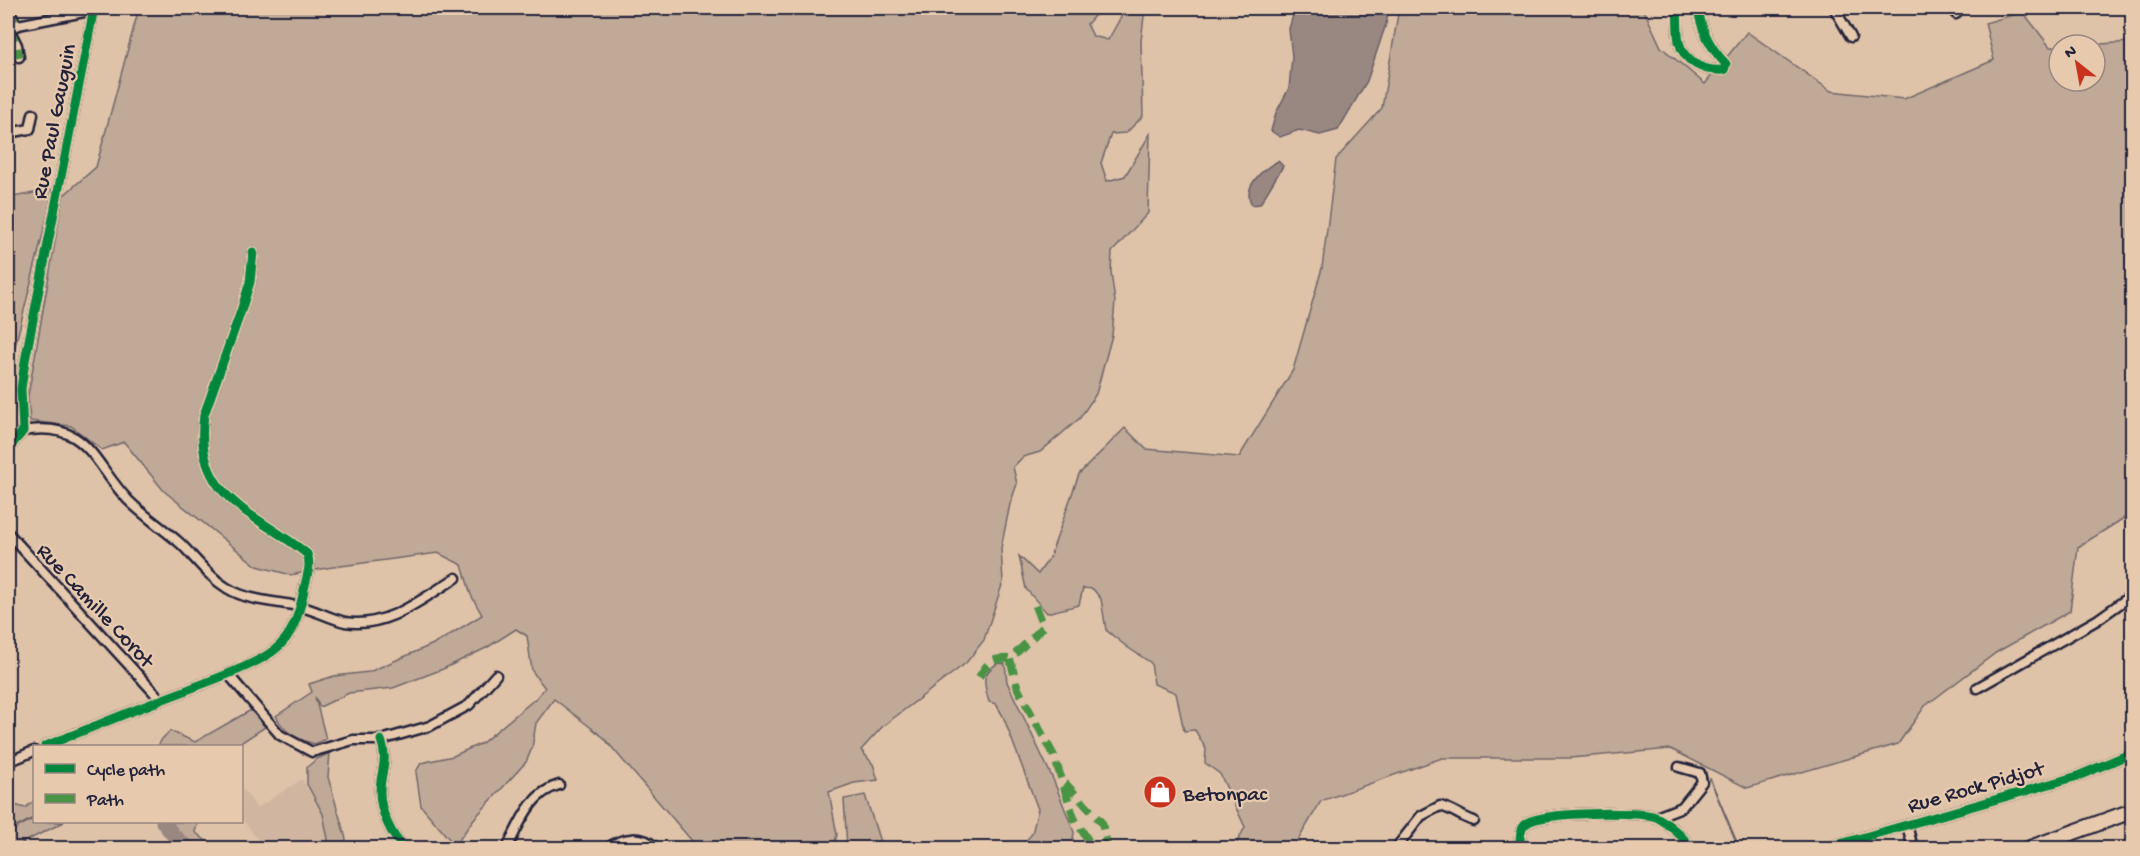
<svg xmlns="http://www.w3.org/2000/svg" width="2140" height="856" font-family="'Gochi Hand',sans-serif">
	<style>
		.built { fill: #d0b6a0 }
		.green { fill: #c0a997; stroke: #716669; stroke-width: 1.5 }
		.water { fill: #998882; stroke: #695f66; stroke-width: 1.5 }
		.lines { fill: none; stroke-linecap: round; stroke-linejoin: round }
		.stream { stroke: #695f66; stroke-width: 2 }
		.river { stroke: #998882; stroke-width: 15 }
		.street-casing { stroke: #22223b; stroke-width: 13 }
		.primary-casing { stroke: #22223b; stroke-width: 18 }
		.street { stroke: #e7caae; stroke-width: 8 }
		.primary { stroke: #e7caae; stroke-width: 14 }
		.quiet { stroke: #4a9344; stroke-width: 8; stroke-dasharray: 15 8; stroke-linecap: butt }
		.cycleway-casing { stroke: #e7caae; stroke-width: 13 }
		.cycleway { stroke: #00873e; stroke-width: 9 }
		.labels { text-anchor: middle; stroke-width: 4.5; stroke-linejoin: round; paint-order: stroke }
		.street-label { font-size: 22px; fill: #22223b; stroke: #e7caae }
		.poi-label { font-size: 22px; fill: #22223b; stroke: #e7caae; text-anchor: start }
	</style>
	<rect width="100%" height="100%" fill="#dfc3a9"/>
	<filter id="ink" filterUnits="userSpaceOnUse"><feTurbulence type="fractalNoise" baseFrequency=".0167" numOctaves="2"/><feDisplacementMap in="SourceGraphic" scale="12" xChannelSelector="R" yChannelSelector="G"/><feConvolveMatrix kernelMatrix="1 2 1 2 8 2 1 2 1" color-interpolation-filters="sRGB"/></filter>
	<g filter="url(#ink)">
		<path class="built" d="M302,779L323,814L328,839L327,848H264L242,819V791L244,790L257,808Z"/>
		<g class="green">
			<path d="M139,8H1101L1087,24L1093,36L1108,40L1126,8H1145L1141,41L1143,116L1126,133L1111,134L1101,163L1107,181L1125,176L1150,134L1148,213L1112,252L1111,272L1115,302L1112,335L1096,394L1080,418L1040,452L1023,457L1013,467L1017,484L1010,504L1001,548L1003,582L984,640L966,663L883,726L861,750L873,764L878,780L854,783L829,792L837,835L833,848H698L603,737L554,699L536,723L532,748L526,762L473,820L455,846L421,806L416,772L421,763L453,756L482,743L536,698L545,688L532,671L527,636L516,629L488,647L443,669L393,688L349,693L320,707L315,697L326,739L315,744C297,739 285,734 276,716L312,692L309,684L334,676L369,672L438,642L482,615L471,595L462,565L438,553L326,568L291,575L257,566L164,491L124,442L102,450L71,426L30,421L28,396L63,196L96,167Z"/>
			<path d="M1399,8H1643L1661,47L1705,84L1747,32L1831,91L1904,99L1994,60L1985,23L2023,12L2050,47H2059V81H2095V45H2083L2132,42V513L2078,547L2070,611L1997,652L1925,706L1898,744L1747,788L1671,749L1570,758H1442L1321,801L1298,840L1301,848H1234L1245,827L1220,774L1205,763L1206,749L1195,730L1184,731L1176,693L1154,684L1151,663L1127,647L1106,630L1101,599L1093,589L1083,588L1079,605L1047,613L1026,589L1019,556L1038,574L1050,557L1079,474L1125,428L1146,449L1239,457L1293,370L1322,268L1336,159L1382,108Z"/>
			<path d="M54,189L10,367H8V198Z"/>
			<path d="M998,663L1005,664L1007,682L1053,779L1074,832L1072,848H1019L1032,834L1038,809L1003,716L996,704L989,702C984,684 980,674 998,663Z"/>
			<path d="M251,710L265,727L236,746H158L162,739L170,731L195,742Z"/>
			<path d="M330,753L328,777L346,839L343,848H327L328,839L323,814L307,784V767L317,759Z"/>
			<path d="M865,795L882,848H847L844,799Z"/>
			<path d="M34,801V822H64L22,843L21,848H8V803L25,808Z"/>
			<path d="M157,822H198L195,832L215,848H177Z"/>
		</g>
		<g class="water">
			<path d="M1295,8H1389L1386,24L1367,81L1338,130L1320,135L1299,130L1280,137L1271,131L1276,113L1289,88L1292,57L1289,29Z"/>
			<path d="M1278,161L1283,166L1260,204L1252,205C1241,187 1263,169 1278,161Z"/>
		</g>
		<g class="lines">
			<g class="stream">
				<path d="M1710,779L1739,848"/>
				<path d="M8,832L34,818"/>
			</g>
			<path class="river" d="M163,822L174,836L188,848"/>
			<defs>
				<g id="street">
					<path d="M8,8L17,26"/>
					<path d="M1677,8C1678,18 1677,31 1679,42C1684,63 1705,72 1724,70L1726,64C1711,49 1701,30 1698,8"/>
					<path d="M1834,8L1851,37"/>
					<path d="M1953,8L1956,14"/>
					<path d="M8,27L94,10"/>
					<path d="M8,27L17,45L19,57"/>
					<path d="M8,133L30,129L33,114"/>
					<path d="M23,431C88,420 92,462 128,500C144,516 164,529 181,544C196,559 208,576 227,588C248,601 273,601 297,606C314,609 328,618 345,622C387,629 423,598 456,578"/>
					<path d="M8,449L23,431L21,389L25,361L94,8"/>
					<path d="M8,533L161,700"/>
					<path d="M228,674L280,735L312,752L353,740H381L430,726L469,705L496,675"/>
					<path d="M1977,688L2097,620L2132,595"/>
					<path d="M381,740C389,761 380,772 380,792C380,810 391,837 405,848"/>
					<path d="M45,746C91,728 136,709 182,692C208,681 263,664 281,644C295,630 300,609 304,590C306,578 312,566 307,554C255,512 192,498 204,415L241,311L250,282L253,252"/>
					<path d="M8,762L34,751"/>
					<path d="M1656,817L1682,807L1702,782L1700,773L1679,767"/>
					<path d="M1907,825L1913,848"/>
					<path d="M507,848C520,823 530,793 559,785"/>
					<path d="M608,848C622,837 643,834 656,848"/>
					<path d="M1396,848L1421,816L1440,806C1453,809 1461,817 1474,821"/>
					<path d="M1520,848C1520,839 1519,829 1527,823C1540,812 1639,811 1656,817C1665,821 1687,839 1690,848"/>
					<path d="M1826,848L2078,776L2132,753"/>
				</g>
				<path id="primary" d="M2030,848L2132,811"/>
			</defs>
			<use href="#street" class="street-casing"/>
			<use href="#primary" class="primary-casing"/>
			<use href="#street" class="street"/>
			<use href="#primary" class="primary"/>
			<g class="quiet">
				<path d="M8,8L17,26"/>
				<path d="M8,27L17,45L19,57"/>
				<path d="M1035,606L1043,627L1010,659L1018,689L1054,756L1074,818L1093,848"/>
				<path d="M979,677C988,662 991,658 1010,659"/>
				<path d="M1065,783L1102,823L1108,848"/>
			</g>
			<defs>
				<g id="cycleway">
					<path d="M1677,8C1678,18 1677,31 1679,42C1684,63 1705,72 1724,70L1726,64C1711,49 1701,30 1698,8"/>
					<path d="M8,449L23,431L21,389L25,361L94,8"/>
					<path d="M381,740C389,761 380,772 380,792C380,810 391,837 405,848"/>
					<path d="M45,746C91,728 136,709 182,692C208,681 263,664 281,644C295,630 300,609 304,590C306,578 312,566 307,554C255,512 192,498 204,415L241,311L250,282L253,252"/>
					<path d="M1520,848C1520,839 1519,829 1527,823C1540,812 1639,811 1656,817C1665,821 1687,839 1690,848"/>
					<path d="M1826,848L2078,776L2132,753"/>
				</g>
			</defs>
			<use href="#cycleway" class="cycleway-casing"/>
			<use href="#cycleway" class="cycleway"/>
		</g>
	</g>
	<defs>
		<symbol id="shop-disc" viewBox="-11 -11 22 22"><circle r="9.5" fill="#c8321e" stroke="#e7caae"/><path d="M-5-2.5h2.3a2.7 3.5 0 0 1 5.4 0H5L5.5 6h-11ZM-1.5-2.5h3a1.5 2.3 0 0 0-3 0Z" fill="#fff"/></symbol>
	</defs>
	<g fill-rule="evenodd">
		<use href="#shop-disc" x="1141" y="773" width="38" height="38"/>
	</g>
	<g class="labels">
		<g class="street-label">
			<text transform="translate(52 121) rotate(-79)" y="8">Rue Paul Gauguin</text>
			<text transform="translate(97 604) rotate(47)" y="8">Rue Camille Corot</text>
			<text transform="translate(1975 785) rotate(-16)" y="8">Rue Rock Pidjot</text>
		</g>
		<g class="poi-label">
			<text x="1183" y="800">Betonpac</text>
		</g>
	</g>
	<rect width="2140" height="856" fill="none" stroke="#e7caae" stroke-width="30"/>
	<rect x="15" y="15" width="2110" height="826" fill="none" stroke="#22223b" stroke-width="2" filter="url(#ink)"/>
	<rect x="33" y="745" width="210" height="78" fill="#e7caae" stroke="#988780" stroke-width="1.5"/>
	<rect x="45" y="764" width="30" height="9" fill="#00873e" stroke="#988780" stroke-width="1.5"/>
	<text x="87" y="775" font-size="18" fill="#22223b">Cycle path</text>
	<rect x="45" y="794" width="30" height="9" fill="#4a9344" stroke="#988780" stroke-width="1.5"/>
	<text x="87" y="805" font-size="18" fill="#22223b">Path</text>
	<g transform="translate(2077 63) rotate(329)"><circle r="28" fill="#e7caae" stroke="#988780" stroke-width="1.5"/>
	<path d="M0-4.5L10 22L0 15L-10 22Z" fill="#c8321e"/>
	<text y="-9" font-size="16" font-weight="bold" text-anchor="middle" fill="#22223b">N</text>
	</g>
</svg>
